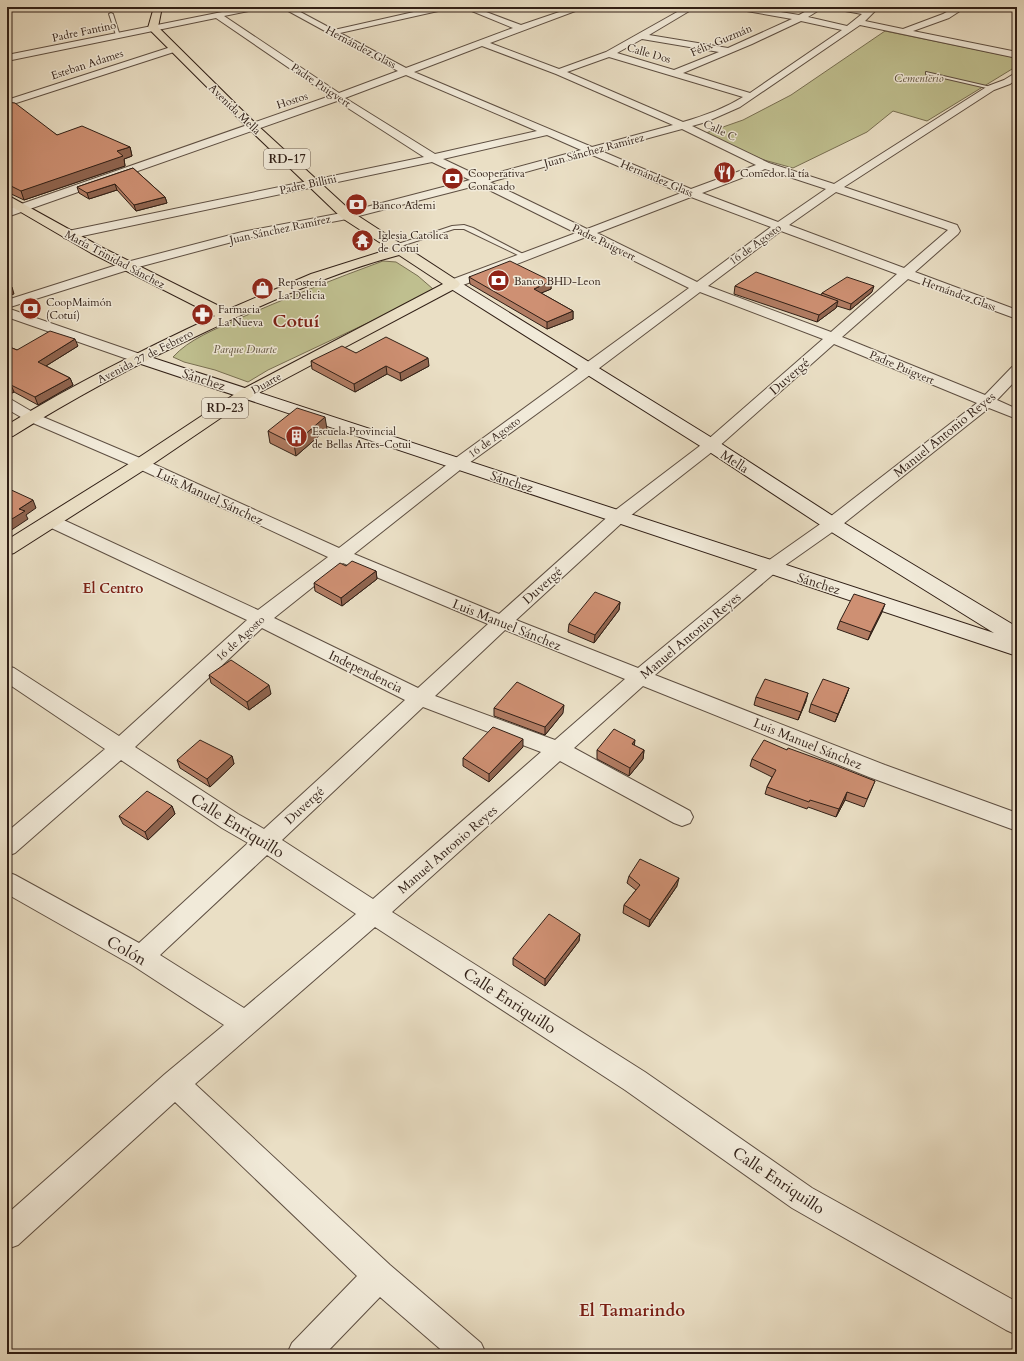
<svg xmlns="http://www.w3.org/2000/svg" width="1024" height="1361" font-family="Cardo,serif">
	<style>
		.green { fill: #bfbf8f; stroke: #786f52 }
		.lines { fill: none; stroke-linecap: round; stroke-linejoin: round }
		.lane-casing { stroke: #5e4f42; stroke-width: 2 }
		.street-casing { stroke: #5e4f42; stroke-width: 2 }
		.secondary-casing { stroke: #301f16; stroke-width: 2 }
		.primary-casing { stroke: #301f16; stroke-width: 2 }
		.lane { fill: #f1ead9; fill-rule: evenodd }
		.street { fill: #f1ead9; fill-rule: evenodd }
		.secondary { fill: #f1ead9; fill-rule: evenodd }
		.primary { fill: #eadfc5; fill-rule: evenodd }
		.wall { fill: #b17c63; stroke: #301f16 }
		.shaded-wall { fill: #906550; stroke: #301f16 }
		.building { fill: #ce9073; stroke: #301f16 }
		.labels { text-anchor: middle; stroke-width: 3; stroke-linejoin: round; paint-order: stroke }
		.far-street-label { font-size: 11px; fill: #301f16; stroke: #f1ead9 }
		.far-park-label { font-size: 11px; font-style: italic; fill: #5b4f3a; stroke: #f1ead9 }
		.far-poi-label { font-size: 11px; fill: #301f16; stroke: #f1ead9; text-anchor: start }
		.shield { fill: #f1ead9; stroke: #6a5c50; stroke-width: 1 }
		.shield-label { font-size: 12px; font-weight: bold; fill: #301f16 }
		.street-label { font-size: 13px; fill: #301f16; stroke: #f1ead9 }
		.neighbourhood-label { font-size: 14px; font-weight: bold; fill: #7a1f14; stroke: #f1ead9 }
		.near-street-label { font-size: 16px; fill: #301f16; stroke: #f1ead9 }
		.near-neighbourhood-label { font-size: 17px; font-weight: bold; fill: #7a1f14; stroke: #f1ead9 }
		.far-town-label { font-size: 18px; font-weight: bold; fill: #7a1f14; stroke: #f1ead9 }
	</style>
	<rect width="100%" height="100%" fill="#eadfc5"/>
	<filter id="stains"><feTurbulence type="fractalNoise" baseFrequency=".005" numOctaves="4"/><feColorMatrix values="0 0 0 0 .2 0 0 0 0 .09 0 0 0 0 .02 0 0 0 .5 -.17"/></filter>
	<radialGradient id="worn" r=".72"><stop offset=".6" stop-color="#630" stop-opacity="0"/><stop offset="1" stop-color="#630" stop-opacity=".3"/></radialGradient>
	<g class="green">
		<path d="M885,31L1017,58V66L927,121L893,111L867,132L793,168L764,160L703,134L743,120L791,95Z"/>
		<path d="M383,261L396,262L418,276L433,289L393,311L268,370L248,382L215,370L184,362L173,357C189,339 216,329 238,319C286,298 334,279 383,261Z"/>
	</g>
	<g class="lines">
		<defs>
			<g id="lane">
				<path d="M111,13L113,14L120,36L116,35L109,14Z"/>
				<path d="M926,72L991,87L993,88L991,89L926,74Z"/>
				<path d="M464,225L473,228L527,256L522,257L464,229H454L395,248L392,246L452,226Z"/>
			</g>
			<g id="street">
				<path d="M7,7H17L16,9L7,10Z"/>
				<path d="M247,7H263L259,9L224,16L339,93L398,71L281,7H291L334,30L436,7H451L447,9L340,33L406,68L513,28L462,7H473L521,25L574,7H586L490,43L559,69L606,52L686,7H696L649,35L728,48L792,19L735,9L731,7H750L799,15L814,7H824L808,17L847,26L862,14L834,9L833,7H849L867,10L870,7H879L865,21L903,29L943,14L956,7H966L949,18L913,31L1017,52V58L860,25L740,107L706,122L692,126L769,163L834,184L988,86L1004,80L1017,72V79L1010,84L994,90L844,187L957,225L960,231L958,234L915,272L1017,310V319L908,279L842,337L985,395L1012,367L1017,366V379L997,400L1017,409V419L989,408L838,528L777,571L655,675L885,765L1017,813V831L869,777L643,686L574,748L690,811L693,817L690,823L682,826L674,823L560,761L392,912L645,1072L812,1188L1017,1302V1335L1006,1330L792,1208L625,1090L375,927L195,1084L390,1265L481,1343L486,1354H446L380,1297L325,1354H287L292,1343L357,1276L175,1102L18,1245L7,1249V1214L165,1074L224,1025L132,965L7,894V872L15,875L139,943L248,843L222,828L121,760L15,853L7,856V832L105,749L7,683V666L14,668L119,736L247,620L45,525L42,521L45,517L51,516L57,517L258,610L328,557L135,467L26,420L7,409V398L12,400L36,414L147,461L339,548L453,460L689,288L586,237L458,287H448L447,284L448,281L576,233L479,185L347,219L247,238L131,269L7,308L143,355L145,358L143,361L138,362L133,361L7,317V300L123,263L242,232L347,212L470,180L432,162L68,239L64,238L62,235L64,232L68,231L424,157L337,101L7,217V209L330,96L216,18L7,61V55ZM801,21L842,30L750,93L683,73L752,44ZM642,39L719,52L674,70L617,53ZM482,46L556,74L673,125L592,147L414,72ZM609,57L743,97C725,108 704,116 683,122L567,72ZM406,75L537,131L435,154L345,98ZM682,129L756,165L691,189L601,151ZM547,135L581,150L481,177L443,159ZM590,154L681,193L587,229L490,182ZM765,169L826,189L778,222L702,193ZM836,192L943,228L948,230L904,268L789,225ZM691,197L771,227L697,282L597,233ZM781,231L897,274L831,332L708,286ZM700,292L823,339L705,442L613,512L499,614L354,554L465,466L594,372ZM834,344L977,403L826,520L765,563L638,668L516,620L625,520L717,448ZM343,563L488,624L418,688L274,618ZM262,628L405,700L264,829L238,814L135,747ZM505,630L625,679L555,740L435,696ZM423,707L541,752L373,899L282,840ZM267,855L356,914L244,1008L160,955Z"/>
				<path d="M174,46L178,49L177,51L7,106V100Z"/>
			</g>
			<path id="secondary" d="M453,280L458,281L717,441L839,520L1017,627V656L132,361L130,358L132,355L138,353L144,355L994,633L825,528L705,449L448,287L446,284L448,281Z"/>
			<path id="primary" d="M154,7H162L158,27L256,124L352,212L458,281L460,284L458,287L253,396L147,468L14,553L7,555V540L135,460L241,390L443,284L399,255C331,273 268,302 205,332C139,363 75,397 13,436L7,437V425C74,384 144,349 215,316L91,253L7,204V195L101,247L227,310L311,274L390,249L342,218L248,128L148,28Z"/>
		</defs>
		<use href="#lane" class="lane-casing"/>
		<use href="#street" class="street-casing"/>
		<use href="#secondary" class="secondary-casing"/>
		<use href="#primary" class="primary-casing"/>
		<use href="#lane" class="lane"/>
		<use href="#street" class="street"/>
		<use href="#secondary" class="secondary"/>
		<use href="#primary" class="primary"/>
	</g>
	<g class="wall">
		<path d="M7,102L57,135L130,147L132,156L124,159L125,166L24,200L7,192Z"/>
		<path d="M133,168L165,197L167,203L136,211L117,190L89,199L79,193L77,187Z"/>
		<path d="M469,277L551,281V289L541,293L573,311V319L547,329L470,284Z"/>
		<path d="M735,286L821,295L822,293L872,292L850,310L837,306L836,308L817,322L734,294Z"/>
		<path d="M7,346L17,350L78,346L46,366L70,378L73,385L38,405L14,392L8,395L7,394Z"/>
		<path d="M356,353L429,366L401,381L387,374L355,392L312,369L311,361Z"/>
		<path d="M327,429L296,456L270,443L268,431Z"/>
		<path d="M346,566L376,571L377,579L342,606L315,591L314,583Z"/>
		<path d="M620,602L619,610L594,643L568,632L569,624Z"/>
		<path d="M882,612L868,640L837,629L840,621Z"/>
		<path d="M209,675L271,694L249,710L211,683Z"/>
		<path d="M849,688L846,696L835,722L809,712L811,704Z"/>
		<path d="M756,697L806,701L798,720L754,705Z"/>
		<path d="M494,708L563,713L545,735L494,716Z"/>
		<path d="M634,746L644,750L643,759L629,776L597,759V750Z"/>
		<path d="M523,747L489,782L463,766V758Z"/>
		<path d="M787,750L875,781L864,807L845,800L836,817L808,807L807,809L765,794L767,787L772,777L750,766L752,759Z"/>
		<path d="M232,756L234,764L210,787L180,768L177,760Z"/>
		<path d="M172,806L175,814L148,840L123,824L119,816Z"/>
		<path d="M629,876L677,886L649,927L623,913L624,905L636,890L627,883Z"/>
		<path d="M580,934L579,941L545,986L513,965V958Z"/>
	</g>
	<g class="shaded-wall">
		<path d="M130,147L132,156L124,159L125,166L24,200L21,191L117,151Z"/>
		<path d="M115,184L117,190L89,199L87,193Z"/>
		<path d="M165,197L167,203L136,211L134,205Z"/>
		<path d="M551,281V289L534,296V289Z"/>
		<path d="M874,286L872,292L850,310L851,304Z"/>
		<path d="M12,287L14,294L7,296V288Z"/>
		<path d="M838,301L836,308L817,322L819,315Z"/>
		<path d="M573,311V319L547,329V322Z"/>
		<path d="M75,339L78,346L41,369L38,362Z"/>
		<path d="M428,358L429,366L401,381L400,373Z"/>
		<path d="M386,366L387,374L355,392L354,384Z"/>
		<path d="M70,378L73,385L38,405L35,397Z"/>
		<path d="M11,385L14,392L8,395L7,392V386Z"/>
		<path d="M325,417L327,429L296,456L294,444Z"/>
		<path d="M33,500L36,508L26,515L28,519L7,533V522L19,509Z"/>
		<path d="M376,571L377,579L342,606L341,598Z"/>
		<path d="M620,602L619,610L594,643L595,635Z"/>
		<path d="M885,604L882,612L868,640L871,632Z"/>
		<path d="M269,685L271,694L249,710L247,702Z"/>
		<path d="M849,688L846,696L835,722L838,714Z"/>
		<path d="M808,693L806,701L798,720L801,712Z"/>
		<path d="M564,705L563,713L545,735V727Z"/>
		<path d="M523,739V747L489,782V774Z"/>
		<path d="M635,740L634,748L632,744Z"/>
		<path d="M644,750L643,759L629,776L630,768Z"/>
		<path d="M232,756L234,764L210,787L207,779Z"/>
		<path d="M847,792L845,800L836,817L839,809Z"/>
		<path d="M172,806L175,814L148,840L145,832Z"/>
		<path d="M679,878L677,886L649,927L650,920Z"/>
		<path d="M580,934L579,941L545,986V979Z"/>
	</g>
	<g class="building">
		<path d="M7,102L15,103L57,135L82,126L130,147L117,151L123,156L21,191L7,184Z"/>
		<path d="M133,168L165,197L134,205L115,184L87,193L77,187Z"/>
		<path d="M510,261L551,281L534,289L573,311L547,322L469,277Z"/>
		<path d="M756,272L838,301L819,315L735,286Z"/>
		<path d="M847,277L874,286L851,304L822,293Z"/>
		<path d="M7,283L12,287L7,288Z"/>
		<path d="M50,331L75,339L38,362L70,378L35,397L11,385L7,386V346L17,350Z"/>
		<path d="M386,337L428,358L400,373L386,366L354,384L311,361L342,346L356,353Z"/>
		<path d="M297,408L325,417L294,444L268,431Z"/>
		<path d="M7,488L33,500L19,509L25,511L7,522Z"/>
		<path d="M352,561L376,571L341,598L314,583L340,563L346,566Z"/>
		<path d="M595,592L620,602L595,635L569,624Z"/>
		<path d="M854,594L885,604L871,632L840,621Z"/>
		<path d="M231,660L269,685L247,702L209,675Z"/>
		<path d="M765,679L808,693L801,712L756,697Z"/>
		<path d="M823,679L849,688L838,714L811,704Z"/>
		<path d="M517,682L564,705L545,727L494,708Z"/>
		<path d="M493,727L523,739L489,774L463,758Z"/>
		<path d="M614,729L635,740L632,744L644,750L630,768L597,750Z"/>
		<path d="M200,740L232,756L207,779L177,760Z"/>
		<path d="M764,740L787,750L788,748L832,764L875,781L867,799L847,792L839,809L810,800L809,802L767,787L776,770L752,759Z"/>
		<path d="M147,791L172,806L145,832L119,816Z"/>
		<path d="M640,859L679,878L650,920L624,905L640,885L629,876Z"/>
		<path d="M549,914L580,934L545,979L513,958Z"/>
	</g>
	<defs>
		<symbol id="restaurant-disc" viewBox="-11 -11 22 22"><circle r="9.5" fill="#8f2418" stroke="#f1ead9"/><path d="M-5-6h1v4h1v-4h1v4h1v-4h1v5L-1.5 .5V6h-2V.5L-5-1ZM5-6V6H3V1.5H1.5Q1.5-4 5-6Z" fill="#fff"/></symbol>
		<symbol id="bank-disc" viewBox="-11 -11 22 22"><circle r="9.5" fill="#8f2418" stroke="#f1ead9"/><path d="M-6-4H6V4H-6ZM0-2.3a2.3 2.3 0 1 0 0 4.6a2.3 2.3 0 1 0 0-4.6Z" fill="#fff"/></symbol>
		<symbol id="temple-disc" viewBox="-11 -11 22 22"><circle r="9.5" fill="#8f2418" stroke="#f1ead9"/><path d="M0-6L5-2H3V0L6.5 2.5H4V6H1.5V3h-3V6H-4V2.5H-6.5L-3 0V-2H-5Z" fill="#fff"/></symbol>
		<symbol id="shop-disc" viewBox="-11 -11 22 22"><circle r="9.5" fill="#8f2418" stroke="#f1ead9"/><path d="M-5-2.5h2.3a2.7 3.5 0 0 1 5.4 0H5L5.5 6h-11ZM-1.5-2.5h3a1.5 2.3 0 0 0-3 0Z" fill="#fff"/></symbol>
		<symbol id="pharmacy-disc" viewBox="-11 -11 22 22"><circle r="9.5" fill="#8f2418" stroke="#f1ead9"/><path d="M-2-6h4v4h4v4h-4v4h-4v-4h-4v-4h4Z" fill="#fff"/></symbol>
		<symbol id="building-disc" viewBox="-11 -11 22 22"><circle r="9.5" fill="#8f2418" stroke="#f1ead9"/><path d="M-4-6H4V6H1V3H-1V6H-4ZM-2.5-4.3h1.7v1.8h-1.7ZM.8-4.3h1.7v1.8H.8ZM-2.5-1h1.7V.8h-1.7ZM.8-1h1.7V.8H.8Z" fill="#fff"/></symbol>
	</defs>
	<g fill-rule="evenodd">
		<use href="#restaurant-disc" x="712" y="160" width="25" height="25"/>
		<use href="#bank-disc" x="440" y="166" width="25" height="25"/>
		<use href="#bank-disc" x="344" y="192" width="25" height="25"/>
		<use href="#temple-disc" x="350" y="228" width="25" height="25"/>
		<use href="#bank-disc" x="486" y="268" width="25" height="25"/>
		<use href="#shop-disc" x="250" y="276" width="25" height="25"/>
		<use href="#bank-disc" x="18" y="296" width="25" height="25"/>
		<use href="#pharmacy-disc" x="190" y="302" width="25" height="25"/>
		<use href="#building-disc" x="284" y="424" width="25" height="25"/>
	</g>
	<g class="labels">
		<g class="far-street-label">
			<text transform="translate(84 31) rotate(-12)" y="4">Padre Fantino</text>
			<text transform="translate(721 40) rotate(-23)" y="4">Félix Guzmán</text>
			<text transform="translate(361 47) rotate(28)" y="4">Hernández Glass</text>
			<text transform="translate(649 53) rotate(16)" y="4">Calle Dos</text>
			<text transform="translate(87 64) rotate(-18)" y="4">Esteban Adames</text>
			<text transform="translate(321 85) rotate(34)" y="4">Padre Puigvert</text>
			<text transform="translate(292 100) rotate(-18)" y="4">Hostos</text>
			<text transform="translate(235 109) rotate(44)" y="4">Avenida Mella</text>
			<text transform="translate(720 130) rotate(25)" y="4">Calle C</text>
			<text transform="translate(594 150) rotate(-15)" y="4">Juan Sánchez Ramírez</text>
			<text transform="translate(657 178) rotate(23)" y="4">Hernández Glass</text>
			<text transform="translate(308 184) rotate(-12)" y="4">Padre Billini</text>
			<text transform="translate(280 229) rotate(-12)" y="4">Juan Sánchez Ramírez</text>
			<text transform="translate(604 242) rotate(26)" y="4">Padre Puigvert</text>
			<text transform="translate(755 244) rotate(-36)" y="4">16 de Agosto</text>
			<text transform="translate(115 259) rotate(28)" y="4">María Trinidad Sánchez</text>
			<text transform="translate(959 294) rotate(20)" y="4">Hernández Glass</text>
			<text transform="translate(145 356) rotate(-27)" y="4">Avenida 27 de Febrero</text>
			<text transform="translate(902 367) rotate(23)" y="4">Padre Puigvert</text>
			<text transform="translate(266 383) rotate(-29)" y="4">Duarte</text>
			<text transform="translate(494 437) rotate(-36)" y="4">16 de Agosto</text>
			<text transform="translate(240 638) rotate(-42)" y="4">16 de Agosto</text>
		</g>
		<g class="far-park-label">
			<text x="919" y="82">Cementerio</text>
			<text x="245" y="353">Parque Duarte</text>
		</g>
		<g class="far-poi-label">
			<text x="468" y="177">Cooperativa<tspan x="468" dy="13">Conacado</tspan></text>
			<text x="740" y="177">Comedor la tía</text>
			<text x="372" y="209">Banco Ademi</text>
			<text x="378" y="239">Iglesia Catolica<tspan x="378" dy="13">de Cotui</tspan></text>
			<text x="514" y="285">Banco BHD-Leon</text>
			<text x="278" y="286">Repostería<tspan x="278" dy="13">La Delicia</tspan></text>
			<text x="46" y="306">CoopMaimón<tspan x="46" dy="13">(Cotuí)</tspan></text>
			<text x="218" y="313">Farmacia<tspan x="218" dy="13">La Nueva</tspan></text>
			<text x="312" y="435">Escuela Provincial<tspan x="312" dy="13">de Bellas Artes-Cotui</tspan></text>
		</g>
		<g class="shield">
			<rect x="264" y="149" width="46" height="20" rx="3"/>
			<rect x="202" y="398" width="46" height="20" rx="3"/>
		</g>
		<g class="shield-label">
			<text x="287" y="163">RD-17</text>
			<text x="225" y="412">RD-23</text>
		</g>
		<g class="street-label">
			<text transform="translate(789 376) rotate(-41)" y="5">Duvergé</text>
			<text transform="translate(204 379) rotate(18)" y="5">Sánchez</text>
			<text transform="translate(944 434) rotate(-39)" y="5">Manuel Antonio Reyes</text>
			<text transform="translate(735 461) rotate(33)" y="5">Mella</text>
			<text transform="translate(512 481) rotate(18)" y="5">Sánchez</text>
			<text transform="translate(210 496) rotate(25)" y="5">Luis Manuel Sánchez</text>
			<text transform="translate(819 583) rotate(18)" y="5">Sánchez</text>
			<text transform="translate(542 585) rotate(-42)" y="5">Duvergé</text>
			<text transform="translate(507 624) rotate(22)" y="5">Luis Manuel Sánchez</text>
			<text transform="translate(690 635) rotate(-40)" y="5">Manuel Antonio Reyes</text>
			<text transform="translate(366 671) rotate(26)" y="5">Independencia</text>
			<text transform="translate(808 743) rotate(22)" y="5">Luis Manuel Sánchez</text>
			<text transform="translate(304 805) rotate(-43)" y="5">Duvergé</text>
			<text transform="translate(447 849) rotate(-41)" y="5">Manuel Antonio Reyes</text>
		</g>
		<g class="neighbourhood-label">
			<text x="113" y="593">El Centro</text>
		</g>
		<g class="near-street-label">
			<text transform="translate(238 825) rotate(32)" y="6">Calle Enriquillo</text>
			<text transform="translate(127 950) rotate(30)" y="6">Colón</text>
			<text transform="translate(510 1000) rotate(33)" y="6">Calle Enriquillo</text>
			<text transform="translate(779 1180) rotate(34)" y="6">Calle Enriquillo</text>
		</g>
		<g class="near-neighbourhood-label">
			<text x="632" y="1316">El Tamarindo</text>
		</g>
		<g class="far-town-label">
			<text x="296" y="327">Cotuí</text>
		</g>
	</g>
	<rect width="1024" height="1361" fill="none" stroke="#eadfc5" stroke-width="24"/>
	<rect x="8" y="8" width="1008" height="1345" fill="none" stroke="#301f16" stroke-width="2"/>
	<rect x="12" y="12" width="1000" height="1337" fill="none" stroke="#301f16"/>
	<rect width="100%" height="100%" filter="url(#stains)"/>
	<rect width="100%" height="100%" fill="url(#worn)"/>
</svg>
